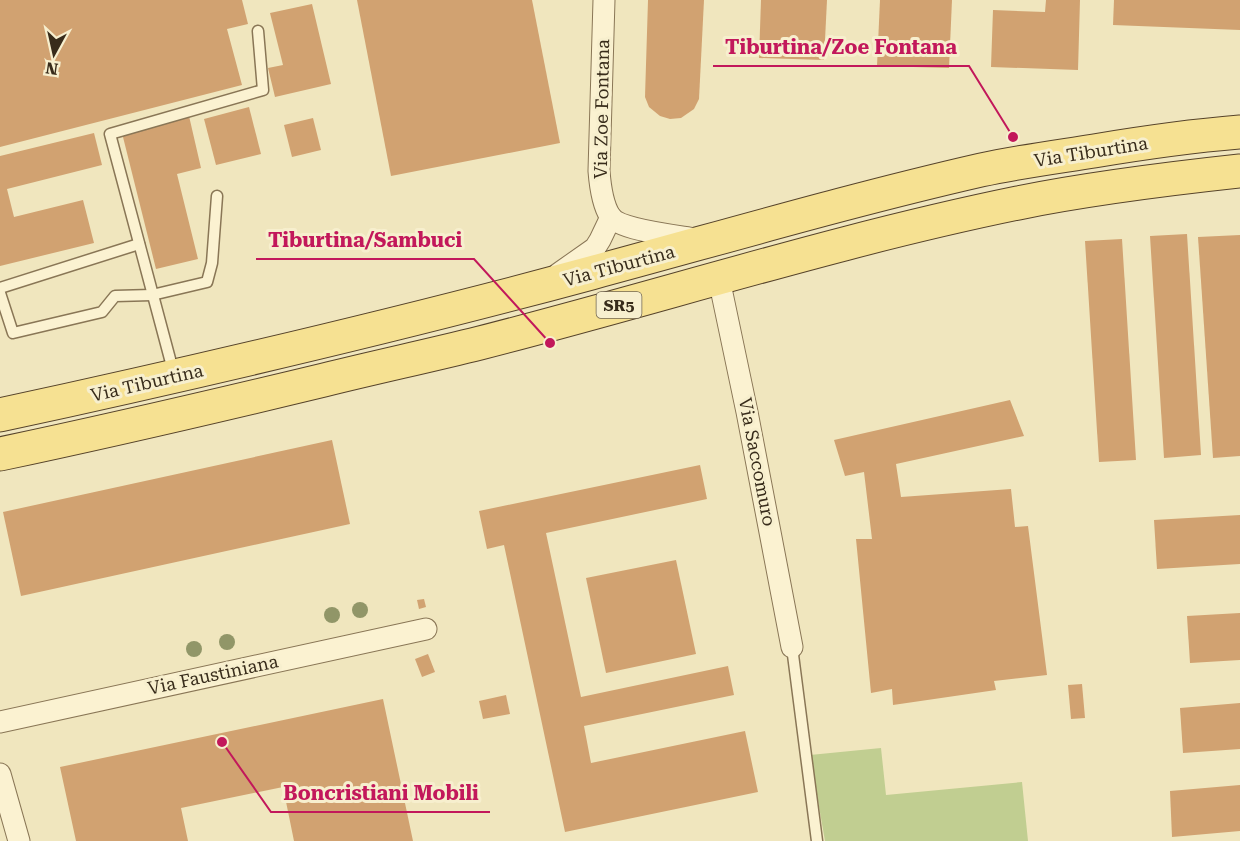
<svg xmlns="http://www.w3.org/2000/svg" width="1240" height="841" font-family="'Roboto Serif',serif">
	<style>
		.green { fill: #c1ce91 }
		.building { fill: #d1a271 }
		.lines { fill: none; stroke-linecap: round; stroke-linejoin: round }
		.lane-casing { stroke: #897656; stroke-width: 13 }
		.street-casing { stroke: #897656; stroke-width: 23 }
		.primary-casing { stroke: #56432a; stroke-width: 35 }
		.lane { stroke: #fbf2d1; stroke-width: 10 }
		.street { stroke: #fbf2d1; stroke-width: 21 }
		.primary { stroke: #f6e192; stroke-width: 33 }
		.tree { fill: #919668 }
		.labels { text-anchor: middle; stroke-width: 6; stroke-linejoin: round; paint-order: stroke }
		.shield { fill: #f7efce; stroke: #716651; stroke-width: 1.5 }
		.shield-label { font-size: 16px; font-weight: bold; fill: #382c1b }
		.street-label { font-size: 18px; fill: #382c1b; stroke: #f7efce }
		.leader { fill: none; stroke: #c2185b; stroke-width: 2 }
		.callout-dot { fill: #c2185b; stroke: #f7efce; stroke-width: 2 }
		.callout-label { font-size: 20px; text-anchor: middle; font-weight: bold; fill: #c2185b; stroke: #f7efce; stroke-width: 6; stroke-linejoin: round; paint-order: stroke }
	</style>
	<rect width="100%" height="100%" fill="#f0e6be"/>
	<path class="green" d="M881,748L886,795L1022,782L1028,841H825L810,755Z"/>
	<g class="building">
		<path d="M0,0H242L248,24L227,29L242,85L0,147Z"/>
		<path d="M357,0H532L560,143L391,176Z"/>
		<path d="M648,0H704L699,99L694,109L681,118L670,119L660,116L649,107L645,97Z"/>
		<path d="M761,0H827L824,60L759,58Z"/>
		<path d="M880,0H952L949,68L877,66Z"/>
		<path d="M1046,0H1080L1078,70L991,67L993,10L1045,12Z"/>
		<path d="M1114,0H1240V30L1113,25Z"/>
		<path d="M312,4L331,84L275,97L268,68L283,65L270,13Z"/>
		<path d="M249,107L261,154L216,165L204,119Z"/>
		<path d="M189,116L201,168L177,174L198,259L156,269L122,133Z"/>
		<path d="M313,118L321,150L292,157L284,125Z"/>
		<path d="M94,133L102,165L7,189L14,217L83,200L94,243L0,266V156Z"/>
		<path d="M1187,234L1201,455L1164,458L1150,236Z"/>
		<path d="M1240,235V456L1213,458L1198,237Z"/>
		<path d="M1122,239L1136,460L1099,462L1085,241Z"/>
		<path d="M1010,400L1024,436L896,464L901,497L1011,489L1015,527L1028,526L1047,675L994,681L996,690L893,705L892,689L871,693L856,539H872L864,472L845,476L834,440Z"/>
		<path d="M332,440L350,524L21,596L3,512Z"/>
		<path d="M700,465L707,499L546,533L581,697L728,666L734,695L584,726L591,763L745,731L758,792L565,832L504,545L487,549L479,511Z"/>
		<path d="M1240,515V564L1157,569L1154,520Z"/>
		<path d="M676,560L696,654L606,673L586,578Z"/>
		<path d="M424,599L426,607L419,609L417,600Z"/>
		<path d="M1240,613V660L1190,663L1187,616Z"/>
		<path d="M428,654L435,672L422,677L415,659Z"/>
		<path d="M1082,684L1085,718L1071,719L1068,685Z"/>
		<path d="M506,695L510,714L483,719L479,701Z"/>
		<path d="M383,699L413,841H294L283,787L181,808L188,841H76L60,767Z"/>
		<path d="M1240,703V749L1183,753L1180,708Z"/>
		<path d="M1240,785V831L1172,837L1170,791Z"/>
	</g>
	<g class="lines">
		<defs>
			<g id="lane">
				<path d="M0,288L139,244"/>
				<path d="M0,293L13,333L102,312L115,296L152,295L207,282L212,263L217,196"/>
				<path d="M174,374L110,134L263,90L258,31"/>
				<path d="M792,647L817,841"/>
			</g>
			<g id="street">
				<path d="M604,0L599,171C600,184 603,205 610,216C619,230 678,236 695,239"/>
				<path d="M558,274L595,248L600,240L611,217"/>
				<path d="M719,279L747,412L792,647"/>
				<path d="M0,722L426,629"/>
				<path d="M0,774L19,841"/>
			</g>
			<g id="primary">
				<path d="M0,415C198,372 395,326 591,273C721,238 850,200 981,170C1018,162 1056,157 1094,151C1142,143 1191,136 1240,132"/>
				<path d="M0,454C109,431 216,406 324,380C376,367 428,356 480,343C660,297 837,240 1018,203C1092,188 1166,179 1240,171"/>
			</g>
		</defs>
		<use href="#lane" class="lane-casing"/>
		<use href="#street" class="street-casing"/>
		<use href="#primary" class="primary-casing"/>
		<use href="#lane" class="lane"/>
		<use href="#street" class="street"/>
		<use href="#primary" class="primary"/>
	</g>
	<g class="tree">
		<circle cx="360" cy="610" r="8"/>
		<circle cx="332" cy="615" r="8"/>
		<circle cx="227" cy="642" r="8"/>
		<circle cx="194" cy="649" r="8"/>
	</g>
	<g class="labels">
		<rect class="shield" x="596.5" y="292" width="45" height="26" rx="4.5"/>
		<g class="shield-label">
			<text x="619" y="311">SR5</text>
		</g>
		<g class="street-label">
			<text transform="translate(602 109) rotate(-89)" y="6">Via Zoe Fontana</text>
			<text transform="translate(1091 152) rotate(-9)" y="6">Via Tiburtina</text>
			<text transform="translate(619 266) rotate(-15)" y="6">Via Tiburtina</text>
			<text transform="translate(147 383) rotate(-13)" y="6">Via Tiburtina</text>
			<text transform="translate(757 462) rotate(79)" y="6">Via Saccomuro</text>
			<text transform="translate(213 675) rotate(-12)" y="6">Via Faustiniana</text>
		</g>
	</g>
	<path class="leader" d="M1013 137L969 66H713M550 343L474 259H256M222 742L271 812H490"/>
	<g class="callout-dot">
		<circle cx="1013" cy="137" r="6"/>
		<circle cx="550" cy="343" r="6"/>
		<circle cx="222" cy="742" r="6"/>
	</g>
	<g class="callout-label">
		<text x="841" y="54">Tiburtina/Zoe Fontana</text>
		<text x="365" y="247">Tiburtina/Sambuci</text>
		<text x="381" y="800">Boncristiani Mobili</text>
	</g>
	<g transform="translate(54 54) rotate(188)" stroke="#f7efce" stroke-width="4.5" paint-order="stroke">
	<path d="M0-4.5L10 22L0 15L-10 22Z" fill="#382c1b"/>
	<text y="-9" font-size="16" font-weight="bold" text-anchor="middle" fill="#382c1b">N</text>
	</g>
</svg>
